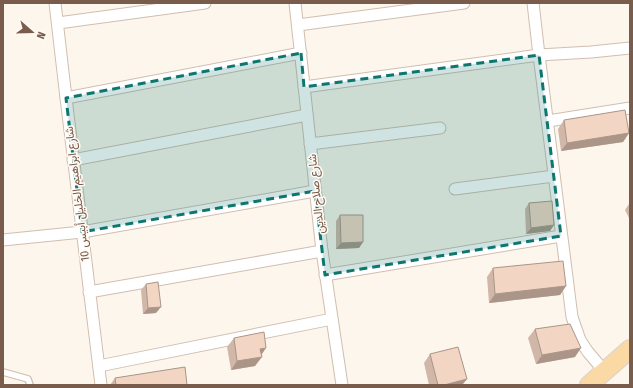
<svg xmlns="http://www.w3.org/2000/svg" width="633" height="388" font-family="'Fira Sans Condensed',Vazirmatn,sans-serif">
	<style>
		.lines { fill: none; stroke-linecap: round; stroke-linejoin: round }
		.service-casing { stroke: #d1beb0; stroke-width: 8 }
		.minor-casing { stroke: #d1beb0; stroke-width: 13 }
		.primary-casing { stroke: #dad1cd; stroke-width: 20 }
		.service { stroke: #fff; stroke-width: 5.5 }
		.minor { stroke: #fff; stroke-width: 11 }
		.primary { stroke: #fbd9a5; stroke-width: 18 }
		.wall { fill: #d1b7a8 }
		.shaded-wall { fill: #aa9588 }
		.building { fill: #f3d5c3; stroke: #aa9588 }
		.marked { fill: #0f766e; fill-opacity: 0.2; stroke: #0f766e; stroke-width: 3; stroke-dasharray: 8 5; stroke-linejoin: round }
		.labels { text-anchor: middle; stroke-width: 3; stroke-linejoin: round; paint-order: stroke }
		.street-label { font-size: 12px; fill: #7a5c4d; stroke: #fffaf3 }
	</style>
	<rect width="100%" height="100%" fill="#fdf6ec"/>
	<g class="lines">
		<defs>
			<path id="service" d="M3,372L28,379L30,385"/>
			<g id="minor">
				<path d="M55,3L66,98L101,385"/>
				<path d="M295,3L322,251L342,385"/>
				<path d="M533,3L539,55L572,317L580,340L588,352L605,372"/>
				<path d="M58,23L205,3"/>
				<path d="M298,25L464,3"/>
				<path d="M304,87L539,55L591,52L630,48"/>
				<path d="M66,98L301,53"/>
				<path d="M548,121L630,108"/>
				<path d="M310,144L440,128"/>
				<path d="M73,160L307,115"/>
				<path d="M455,189L554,176"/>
				<path d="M3,240L82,232L315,191"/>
				<path d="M325,275L561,236"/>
				<path d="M89,292L322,251"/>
				<path d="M99,366L332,319"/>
			</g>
			<path id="primary" d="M589,385L630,349"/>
		</defs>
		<use href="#service" class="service-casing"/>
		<use href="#minor" class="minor-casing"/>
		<use href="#primary" class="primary-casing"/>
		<use href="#service" class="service"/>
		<use href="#minor" class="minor"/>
		<use href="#primary" class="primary"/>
	</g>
	<g class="wall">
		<path d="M564,120L629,133L623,142L561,151L558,129Z"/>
		<path d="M529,203L554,225L550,231L526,234L525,209Z"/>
		<path d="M629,204H630V220L625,210Z"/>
		<path d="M340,215L363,242L359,248L336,249V221Z"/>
		<path d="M493,268L566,286L560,295L489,303L487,277Z"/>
		<path d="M146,284L156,313L143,314L141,290Z"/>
		<path d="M535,329L575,357L536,364L528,338Z"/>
		<path d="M234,338L261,355L255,366L231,370L227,347Z"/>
		<path d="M430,354L467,379L462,385H429L424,363Z"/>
		<path d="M115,378L187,385H110Z"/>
	</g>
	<g class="shaded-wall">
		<path d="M629,133L623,142L561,151L567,143Z"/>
		<path d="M554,225L550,231L526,234L531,228Z"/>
		<path d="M363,242L359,248L336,249L341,243Z"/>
		<path d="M566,286L560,295L489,303L495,294Z"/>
		<path d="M161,307L156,313L143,314L148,308Z"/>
		<path d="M266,348L260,357V349Z"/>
		<path d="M581,348L575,357L536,364L542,355Z"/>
		<path d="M262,357L255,366L231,370L237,361Z"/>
		<path d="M467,379L462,385H444Z"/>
	</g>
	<g class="building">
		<path d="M625,110L629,133L567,143L564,120Z"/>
		<path d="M552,201L554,225L531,228L529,203Z"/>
		<path d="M340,215H363V242L341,243Z"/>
		<path d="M563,261L566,286L495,294L493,268Z"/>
		<path d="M158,282L161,307L148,308L146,284Z"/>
		<path d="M570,324L581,348L542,355L535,329Z"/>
		<path d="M264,332L266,348L260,349L262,357L237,361L234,338Z"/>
		<path d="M458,347L467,379L444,385H438L430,354Z"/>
		<path d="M185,367L187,385H116L115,378Z"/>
	</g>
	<path class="marked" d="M301,53L304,87L539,55L561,236L325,275L315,191L82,232L66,98Z"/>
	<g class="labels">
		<g class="street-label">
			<text transform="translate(77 194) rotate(-97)" y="4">شارع ابراهيم الخليل أبيس 10</text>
			<text transform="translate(316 194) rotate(-96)" y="4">شارع صلاح الدين</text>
		</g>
	</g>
	<rect width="633" height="388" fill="none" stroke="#7a5c4d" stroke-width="8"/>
	<g transform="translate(32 32) rotate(110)" stroke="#fffaf3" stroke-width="3" paint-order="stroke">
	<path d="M0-3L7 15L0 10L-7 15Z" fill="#7a5c4d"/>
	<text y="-6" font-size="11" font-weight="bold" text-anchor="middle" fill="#7a5c4d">N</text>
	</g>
</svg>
